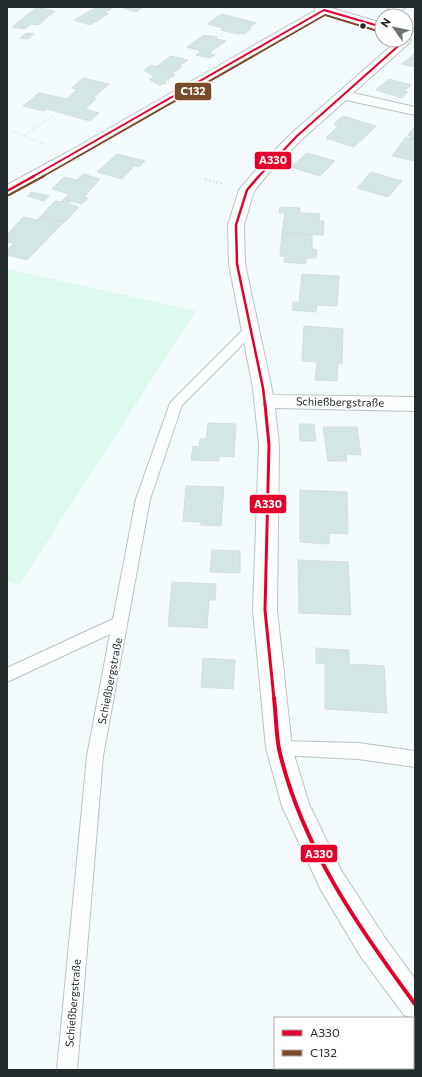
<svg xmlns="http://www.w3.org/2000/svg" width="422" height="1077" font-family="Commissioner,sans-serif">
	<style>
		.green { fill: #ddf9ed }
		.building { fill: #d4e6e3; stroke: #d5dddc }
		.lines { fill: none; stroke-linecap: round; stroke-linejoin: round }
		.service-casing { stroke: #bcc3c3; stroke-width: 2 }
		.minor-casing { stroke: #bcc3c3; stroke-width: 2 }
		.path-far1 { stroke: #d8dada; stroke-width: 1.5; stroke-dasharray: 1 2; stroke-linecap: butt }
		.path { stroke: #d8dada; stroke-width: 2; stroke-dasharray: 1.5 2.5; stroke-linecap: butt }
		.service { fill: #fdfefe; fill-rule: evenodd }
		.minor { fill: #fdfefe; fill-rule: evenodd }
		.bus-1-far3-casing { stroke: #fff; stroke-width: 4 }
		.bus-1-far2-casing { stroke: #fff; stroke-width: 5 }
		.bus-1-far1-casing { stroke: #fff; stroke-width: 6 }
		.bus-1-casing { stroke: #fff; stroke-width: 7 }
		.bus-2-far1-casing { stroke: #fff; stroke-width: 4 }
		.bus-2-casing { stroke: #fff; stroke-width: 5 }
		.bus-1-far3 { stroke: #e4002b; stroke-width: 2 }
		.bus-1-far2 { stroke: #e4002b; stroke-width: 2.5 }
		.bus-1-far1 { stroke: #e4002b; stroke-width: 3 }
		.bus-1 { stroke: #e4002b; stroke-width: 4 }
		.bus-2-far1 { stroke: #7a4b2a; stroke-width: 2 }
		.bus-2 { stroke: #7a4b2a; stroke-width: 2.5 }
		.bus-dot { fill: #242b2c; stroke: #fff; stroke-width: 1.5 }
		.labels { text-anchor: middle; stroke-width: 3.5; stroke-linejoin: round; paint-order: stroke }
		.street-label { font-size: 11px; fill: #242b2c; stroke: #fff }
		.line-badge { stroke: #fff; stroke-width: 1.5 }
		.badge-label { font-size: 11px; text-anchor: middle; font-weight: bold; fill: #fff }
	</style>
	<rect width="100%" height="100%" fill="#f2fafb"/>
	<path class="green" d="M7,269L196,311L19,585L7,581Z"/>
	<g class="building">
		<path d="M30,7H41L40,8L55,11L38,25L31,24L25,29L12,27L36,8Z"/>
		<path d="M97,7L113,8L105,12L102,11L108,14L90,25L74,20Z"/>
		<path d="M121,7H144L135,12Z"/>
		<path d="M222,14L256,23L248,28L251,29L244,34L240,33L238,34L221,30L224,28L207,24Z"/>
		<path d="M26,33L34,34L28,39L20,38Z"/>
		<path d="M204,35L217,37L216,39L226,41L209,53L215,55L209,58L196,55L201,51L187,47Z"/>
		<path d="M415,53V67L402,64Z"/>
		<path d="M171,56L188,60L179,66L182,67L174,72L156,67Z"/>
		<path d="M151,65L174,72L172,74L175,75L164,82L166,83L159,85L149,79L155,77L144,70Z"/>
		<path d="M83,78L109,84L93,98L96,99L85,109L99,113L90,121L47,109L44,111L23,106L39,93L67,99L77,89L72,88Z"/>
		<path d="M389,79L411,85L404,91L408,92L402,98L376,90Z"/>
		<path d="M343,116L376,126L354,147L326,138L338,126L334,124Z"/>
		<path d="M415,126V140L409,138L411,136L408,135Z"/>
		<path d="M406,137L415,140V161L392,156Z"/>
		<path d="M307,153L335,161L320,176L291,167Z"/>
		<path d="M117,154L145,161L139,167L134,166L122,179L97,172Z"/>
		<path d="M371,172L402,181L388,197L357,188Z"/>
		<path d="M83,174L100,179L84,197L88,198L82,204L64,199L69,194L52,189L64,177L77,180Z"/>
		<path d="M32,192L49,196L44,201L27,196Z"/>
		<path d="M64,199L71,202L69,204L79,207L65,222L41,216L55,201L61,202Z"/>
		<path d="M280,207L300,208V213L320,214L319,221H324L323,235L282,233L285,213H279Z"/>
		<path d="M41,216L64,222L27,260L7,255V250L14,243L7,242V235L23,217L37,220Z"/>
		<path d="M282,233L312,235V249L317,250L316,258H306V264L284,262L285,256H280Z"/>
		<path d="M302,274L339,276L337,306L317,305L316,312L292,310L293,302L299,303Z"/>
		<path d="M304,326L343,329L342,364L338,363L337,381L315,380L317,362L302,361Z"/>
		<path d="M208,423L236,424L234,457L219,456V461L191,460L193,446L199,447L200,439H206Z"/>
		<path d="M299,424H314L316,441H300Z"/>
		<path d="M323,427H357L361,455L346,454L347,461H328Z"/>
		<path d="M186,486L224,487L221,526L201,525V522L183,521Z"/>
		<path d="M300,490L347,492L348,534L329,533V544L300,542Z"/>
		<path d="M212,550L240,551V573L210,572Z"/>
		<path d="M298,560L348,562L351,615L299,613Z"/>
		<path d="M172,582L216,584L215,600H209L207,628L168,626Z"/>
		<path d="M316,648L349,650V664L384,666L387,713L325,709V664L316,663Z"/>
		<path d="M203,658L235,660L233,689L201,687Z"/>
	</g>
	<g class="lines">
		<defs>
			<g id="service">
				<path d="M250,326L254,327L256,330L254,333L182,405L150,499L103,756L77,1070H57L87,756L110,634L7,682V668L113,619L136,499L170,403L246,327Z"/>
				<path d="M279,741L358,743L415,751V767L358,759L279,755L273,753L271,748L273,743Z"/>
			</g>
			<g id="minor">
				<path d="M314,7H328L382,23V31L325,14L78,158L12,194L7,196V185L68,152L316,10Z"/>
				<path d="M391,7H406L393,16H383L382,14Z"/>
				<path d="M406,37L411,40L409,43L353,93L415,107V115L346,100L302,139L272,169L254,191L244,225L245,264L273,395L415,397V411L275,408L279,445L277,610L292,748L309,804L341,870L383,935L415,979V1019L404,1015L361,957L321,890L282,806L266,748L253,610L259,445L253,388L229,264L228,225L239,190L262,163L292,133L398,40H406Z"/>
			</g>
		</defs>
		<use href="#service" class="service-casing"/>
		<use href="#minor" class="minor-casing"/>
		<g class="path-far1">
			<path d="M7,129L46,145"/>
			<path d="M25,135L53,116"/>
		</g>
		<path class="path" d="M205,179L224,184"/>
		<use href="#service" class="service"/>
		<use href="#minor" class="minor"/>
		<defs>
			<g id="bus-1-far3">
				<path d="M32,177L324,10L382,27"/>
				<path d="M258,177L297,136L405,40"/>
			</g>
			<g id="bus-1-far2">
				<path d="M259,176L247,190L236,225L237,264L263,388L265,405"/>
				<path d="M7,191L34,176"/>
			</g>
			<path id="bus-1-far1" d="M265,404L269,445L265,610L274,699"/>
			<path id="bus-1" d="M274,698C276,714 276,733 279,749C301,845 358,927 415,1004"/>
			<path id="bus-2-far1" d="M42,177L325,15L381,32"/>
			<path id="bus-2" d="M9,195L44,176"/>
		</defs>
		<use href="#bus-1-far3" class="bus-1-far3-casing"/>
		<use href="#bus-1-far2" class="bus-1-far2-casing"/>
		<use href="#bus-1-far1" class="bus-1-far1-casing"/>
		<use href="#bus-1" class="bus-1-casing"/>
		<use href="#bus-2-far1" class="bus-2-far1-casing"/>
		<use href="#bus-2" class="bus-2-casing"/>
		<use href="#bus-1-far3" class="bus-1-far3"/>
		<use href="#bus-1-far2" class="bus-1-far2"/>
		<use href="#bus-1-far1" class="bus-1-far1"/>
		<use href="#bus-1" class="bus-1"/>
		<use href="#bus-2-far1" class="bus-2-far1"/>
		<use href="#bus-2" class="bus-2"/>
	</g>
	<circle class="bus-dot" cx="363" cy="26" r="3.5"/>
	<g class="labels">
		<g class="street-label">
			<text transform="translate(340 402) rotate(1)" y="4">Schießbergstraße</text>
			<text transform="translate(110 681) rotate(-79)" y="4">Schießbergstraße</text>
			<text transform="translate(73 1003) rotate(-85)" y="4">Schießbergstraße</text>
		</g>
	</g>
	<g class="line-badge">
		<rect x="174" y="82" width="38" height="19" rx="4" fill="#7a4b2a"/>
		<rect x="254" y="151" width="38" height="19" rx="4" fill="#e4002b"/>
		<rect x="249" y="494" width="38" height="20" rx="4" fill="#e4002b"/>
		<rect x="300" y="844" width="38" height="19" rx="4" fill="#e4002b"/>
	</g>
	<g class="badge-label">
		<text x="193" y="95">C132</text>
		<text x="273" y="164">A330</text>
		<text x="268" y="508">A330</text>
		<text x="319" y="858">A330</text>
	</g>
	<rect width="422" height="1077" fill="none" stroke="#242b2c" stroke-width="16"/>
	<rect x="274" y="1017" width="140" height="52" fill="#ffffff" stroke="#a7aaab"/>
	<rect x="282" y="1030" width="20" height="6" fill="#e4002b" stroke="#a7aaab"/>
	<text x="310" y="1037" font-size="12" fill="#242b2c">A330</text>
	<rect x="282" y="1050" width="20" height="6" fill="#7a4b2a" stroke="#a7aaab"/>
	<text x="310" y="1057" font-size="12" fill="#242b2c">C132</text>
	<g transform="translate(394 28) rotate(303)"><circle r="19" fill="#ffffff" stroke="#a7aaab"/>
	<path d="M0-3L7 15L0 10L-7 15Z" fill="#6c7374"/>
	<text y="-6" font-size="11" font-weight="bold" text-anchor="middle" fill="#242b2c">N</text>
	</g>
</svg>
